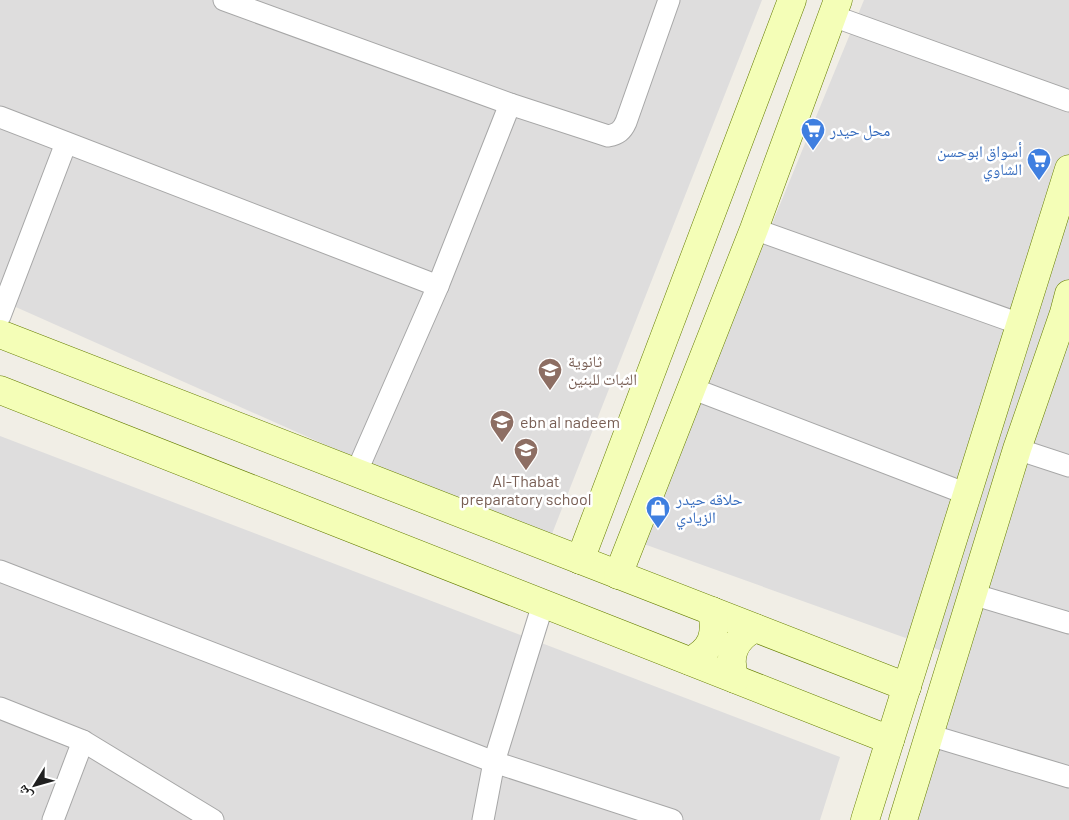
<svg xmlns="http://www.w3.org/2000/svg" width="1069" height="820" font-family="Barlow,'Noto Naskh Arabic',sans-serif">
	<style>
		.residential { fill: #dedddd }
		.lines { fill: none; stroke-linecap: round; stroke-linejoin: round }
		.street-casing { stroke: #a7a7a7; stroke-width: 23 }
		.secondary-casing { stroke: #657d00; stroke-width: 29 }
		.street { stroke: #fff; stroke-width: 21 }
		.secondary { stroke: #f4feb7; stroke-width: 28 }
		.labels { text-anchor: middle; stroke-width: 5; stroke-linejoin: round; paint-order: stroke }
		.shop-label { font-size: 16px; fill: #366cbe; stroke: #fff; text-anchor: start }
		.education-label { font-size: 16px; fill: #785e54; stroke: #fff; text-anchor: start }
	</style>
	<rect width="100%" height="100%" fill="#f1eee6"/>
	<g class="residential">
		<path d="M0,0H762L548,544L0,300Z"/>
		<path d="M864,0H1069V820H905L956,656L641,543Z"/>
		<path d="M0,436L840,757L820,820H0Z"/>
	</g>
	<g class="lines">
		<defs>
			<g id="street">
				<path d="M224,0L510,104L608,136C618,134 622,131 626,122L669,0"/>
				<path d="M833,16L1069,101"/>
				<path d="M0,117L438,286"/>
				<path d="M754,229L1020,324"/>
				<path d="M0,316L66,143"/>
				<path d="M691,388L967,494"/>
				<path d="M1017,449L1069,466"/>
				<path d="M356,473L438,286L510,104"/>
				<path d="M0,571L494,762L672,820"/>
				<path d="M972,594L1069,623"/>
				<path d="M0,708L83,741L213,820"/>
				<path d="M929,735L1069,777"/>
				<path d="M53,820L83,741"/>
				<path d="M483,820L494,762L543,604"/>
			</g>
			<g id="secondary">
				<path d="M0,334L907,687"/>
				<path d="M0,390L890,740"/>
				<path d="M580,560L792,0"/>
				<path d="M618,575L754,229L838,0"/>
				<path d="M690,661C712,650 717,635 712,611"/>
				<path d="M735,679C727,656 734,639 755,628"/>
				<path d="M865,820L1069,169"/>
				<path d="M903,820L1017,449L1064,313L1069,294"/>
			</g>
		</defs>
		<use href="#street" class="street-casing"/>
		<use href="#secondary" class="secondary-casing"/>
		<use href="#street" class="street"/>
		<use href="#secondary" class="secondary"/>
	</g>
	<defs>
		<symbol id="supermarket-pin" viewBox="-11 -11 22 30"><path d="M0 17L-7.5 6A9.5 9.5 0 1 1 7.5 6Z" fill="#3f7fe0" stroke="#fff"/><path d="M-6-5.5h2.5l.6 2H6L4.5 2H-2.5L-4.4-4H-6ZM-1.5 3.2a1.3 1.3 0 1 0 .1 0ZM3 3.2a1.3 1.3 0 1 0 .1 0Z" fill="#fff"/></symbol>
		<symbol id="school-pin" viewBox="-11 -11 22 30"><path d="M0 17L-7.5 6A9.5 9.5 0 1 1 7.5 6Z" fill="#8d6e63" stroke="#fff"/><path d="M0-5L7-2L0 1L-7-2ZM-4 1L0 2.5L4 1V4Q0 6-4 4Z" fill="#fff"/></symbol>
		<symbol id="shop-pin" viewBox="-11 -11 22 30"><path d="M0 17L-7.5 6A9.5 9.5 0 1 1 7.5 6Z" fill="#3f7fe0" stroke="#fff"/><path d="M-5-2.5h2.3a2.7 3.5 0 0 1 5.4 0H5L5.5 6h-11ZM-1.5-2.5h3a1.5 2.3 0 0 0-3 0Z" fill="#fff"/></symbol>
	</defs>
	<g fill-rule="evenodd">
		<use href="#supermarket-pin" x="799" y="116" width="28" height="38"/>
		<use href="#supermarket-pin" x="1025" y="146" width="28" height="38"/>
		<use href="#school-pin" x="536" y="356" width="28" height="38"/>
		<use href="#school-pin" x="488" y="408" width="28" height="38"/>
		<use href="#school-pin" x="512" y="436" width="28" height="38"/>
		<use href="#shop-pin" x="644" y="494" width="28" height="38"/>
	</g>
	<g class="labels">
		<g class="shop-label">
			<text x="830" y="136">محل حيدر</text>
			<text x="1022" y="157" text-anchor="end">أسواق ابوحسن<tspan x="1022" dy="18">الشاوي</tspan></text>
			<text x="676" y="505">حلاقه حيدر<tspan x="676" dy="18">الزيادي</tspan></text>
		</g>
		<g class="education-label">
			<text x="568" y="367">ثانوية<tspan x="568" dy="18">الثبات للبنين</tspan></text>
			<text x="520" y="428">ebn al nadeem</text>
			<text x="526" y="487" text-anchor="middle">Al-Thabat<tspan x="526" dy="18">preparatory school</tspan></text>
		</g>
	</g>
	<g transform="translate(35 785) rotate(233)" stroke="#ffffff" stroke-width="4" paint-order="stroke">
	<path d="M0-4L9 19L0 12L-9 19Z" fill="#202020"/>
	<text y="-8" font-size="14" font-weight="bold" text-anchor="middle" fill="#202020">ش</text>
	</g>
</svg>
